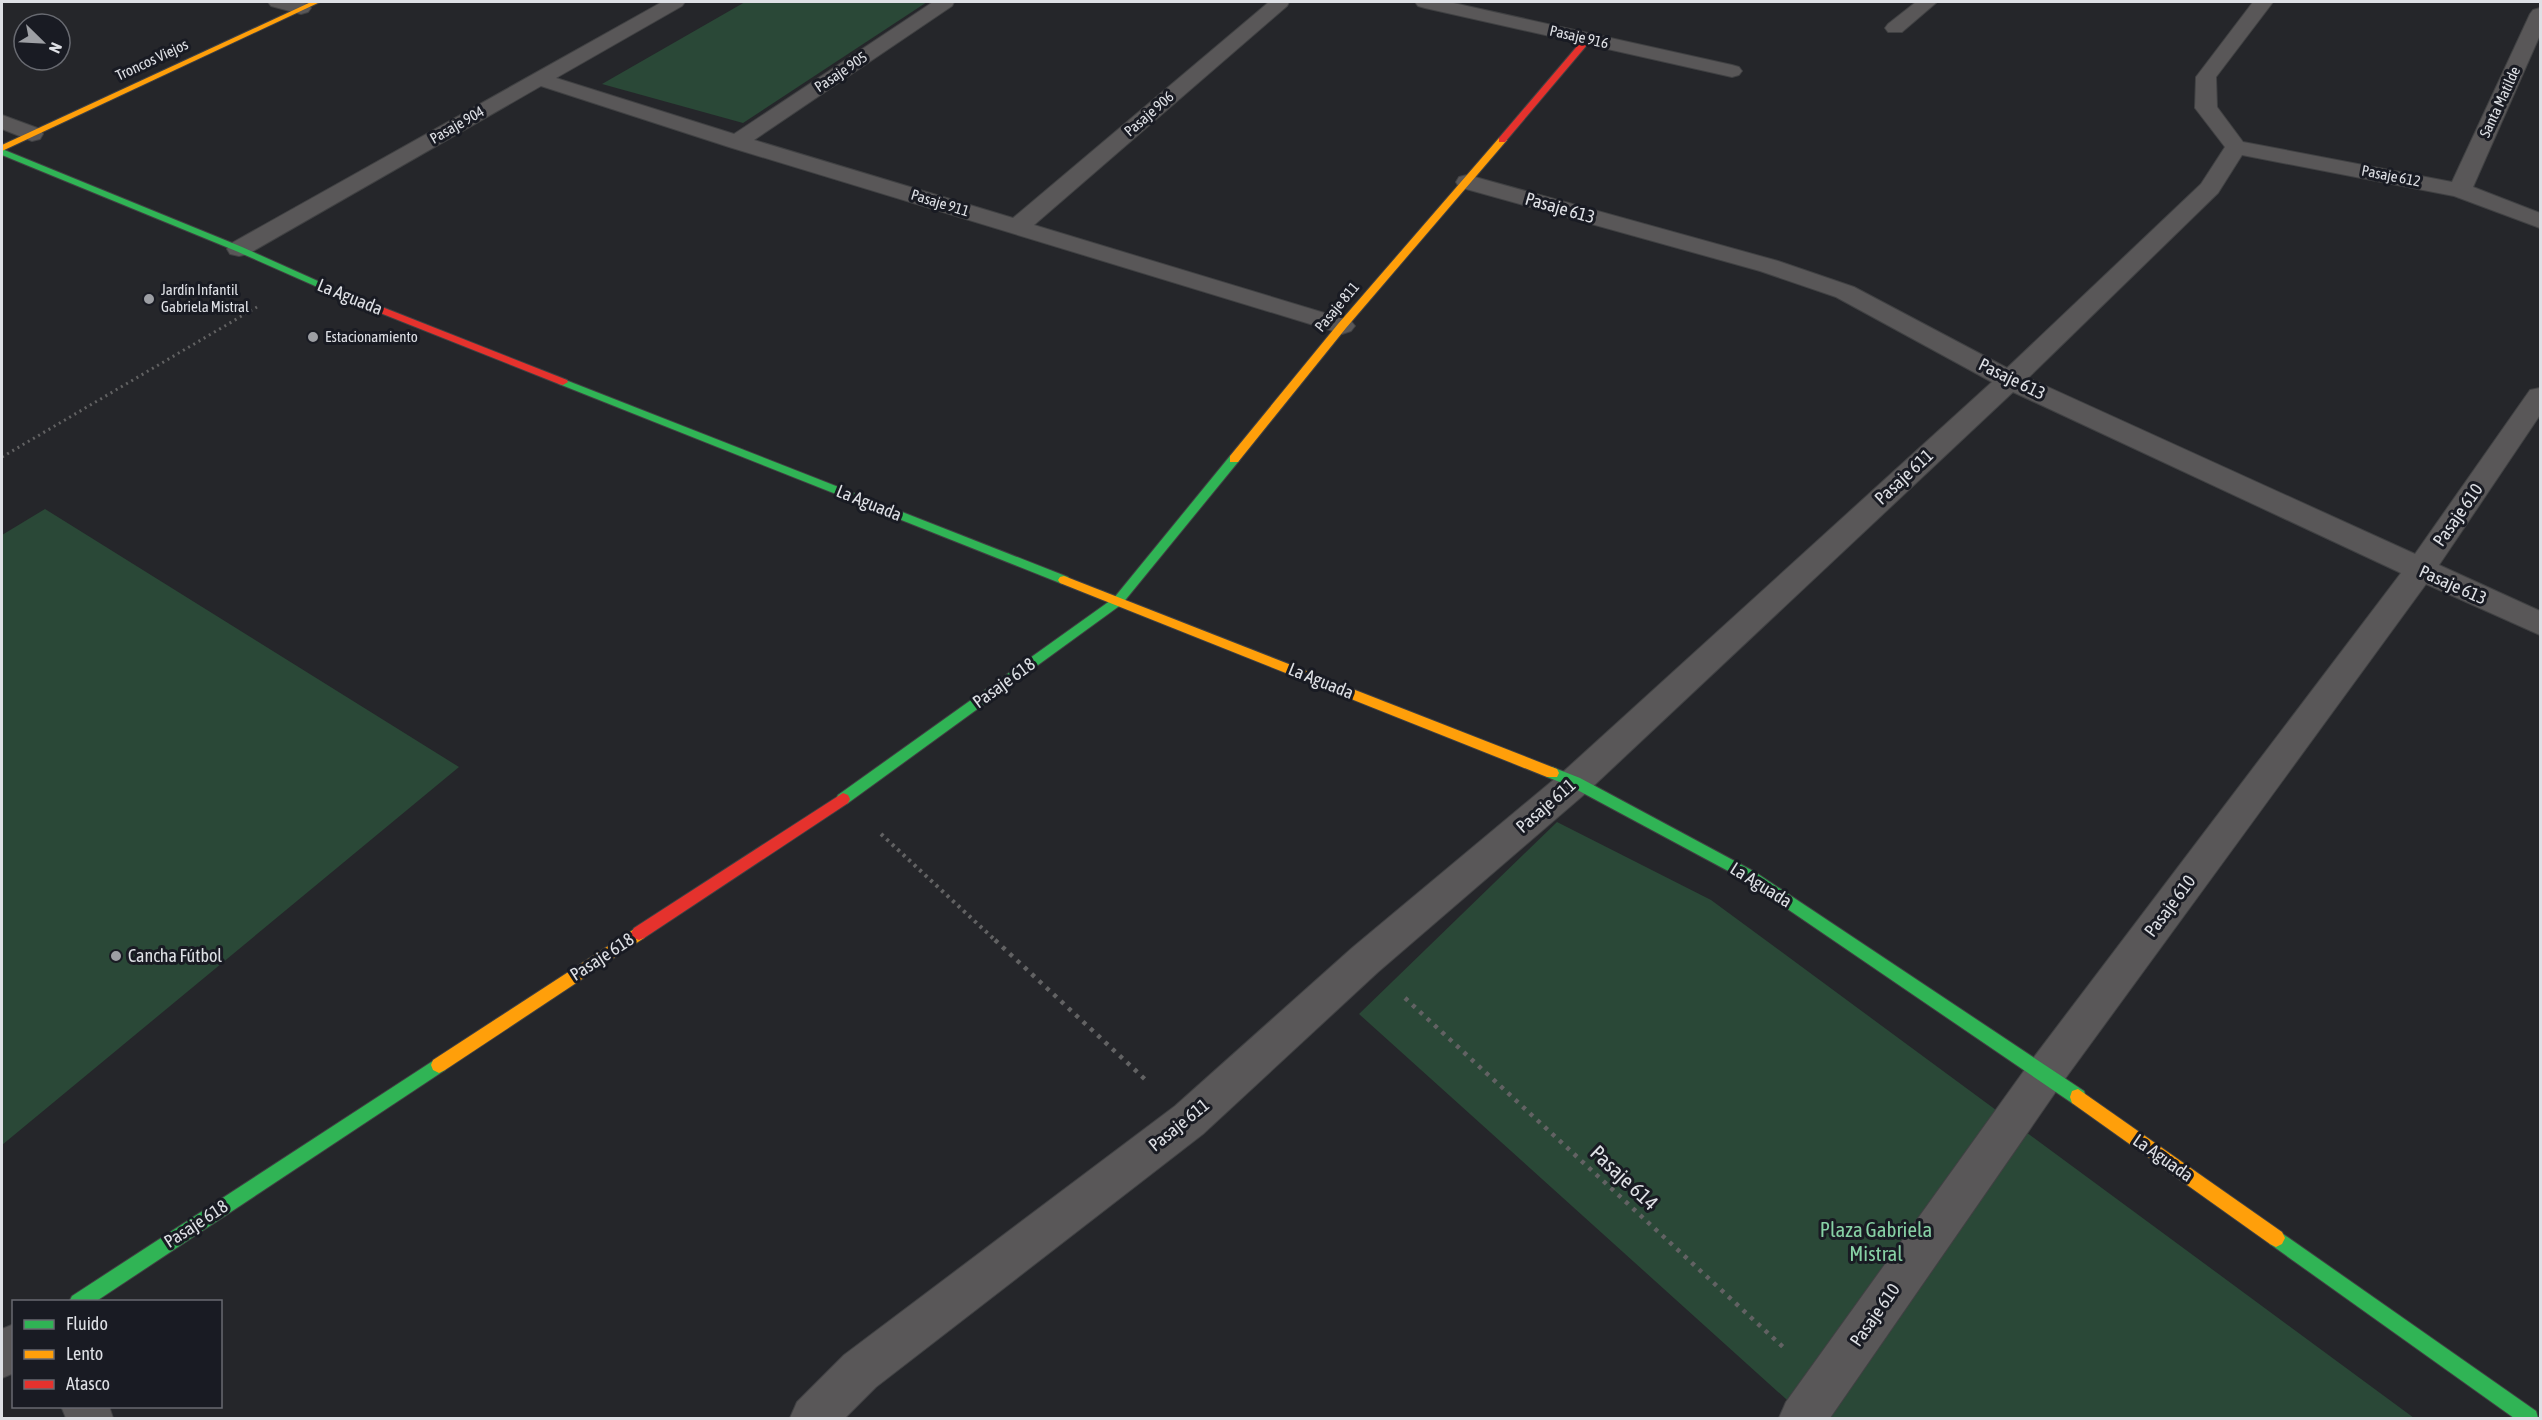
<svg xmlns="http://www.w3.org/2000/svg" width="2542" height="1420" font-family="'Asap Condensed',sans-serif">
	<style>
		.green { fill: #2a4837 }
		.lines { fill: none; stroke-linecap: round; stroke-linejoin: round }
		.street-casing { stroke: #404143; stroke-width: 2 }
		.fast-casing { stroke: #404143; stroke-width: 2 }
		.slow-casing { stroke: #404143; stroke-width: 2 }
		.jam-casing { stroke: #404143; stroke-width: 2 }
		.path-far2 { stroke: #626263; stroke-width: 3; stroke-dasharray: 2 4; stroke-linecap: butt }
		.path-far1 { stroke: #626263; stroke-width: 4; stroke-dasharray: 3 4.5; stroke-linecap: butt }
		.path { stroke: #626263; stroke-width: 4.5; stroke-dasharray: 4 6; stroke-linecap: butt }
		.street { fill: #595758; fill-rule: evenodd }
		.fast { fill: #30b455; fill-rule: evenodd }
		.slow { fill: #ff9f0a; fill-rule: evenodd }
		.jam { fill: #e5322d; fill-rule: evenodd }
		.poi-dot { fill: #9d9fa4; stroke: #191b23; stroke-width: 2 }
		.labels { text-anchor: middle; stroke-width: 6; stroke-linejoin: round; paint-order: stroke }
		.far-street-label { font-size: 15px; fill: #dee0e5; stroke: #191b23 }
		.far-poi-label { font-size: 15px; fill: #dee0e5; stroke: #191b23; text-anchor: start }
		.street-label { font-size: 18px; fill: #dee0e5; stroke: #191b23 }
		.poi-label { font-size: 18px; fill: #dee0e5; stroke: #191b23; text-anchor: start }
		.near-street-label { font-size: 21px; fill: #dee0e5; stroke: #191b23 }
		.near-park-label { font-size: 21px; fill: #87d1a5; stroke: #191b23 }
	</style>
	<rect width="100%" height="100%" fill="#25262a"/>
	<g class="green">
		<path d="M745,2H927L743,123L602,84Z"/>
		<path d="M45,509L459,767L2,1145V535Z"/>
		<path d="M1557,822L1711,900L2414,1418H1807L1359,1014Z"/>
	</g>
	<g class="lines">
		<defs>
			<g id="street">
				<path d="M268,2H299L308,4L311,8L308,12L301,14L271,6Z"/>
				<path d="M662,2H685L682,6L556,78L734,134L933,2H954L952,6L754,140L1013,218L1269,2H1289L1287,6L1034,225L1351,321L1355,326L1351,331L1342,334L1333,331L729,147L541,86L248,254L239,256L230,254L227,249L230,244Z"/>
				<path d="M1415,2H1449L1732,65L1739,67L1742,71L1739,75L1732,77L1425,8L1418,6Z"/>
				<path d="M1916,2H1937L1902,32H1888L1885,28L1888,24Z"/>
				<path d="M2253,2H2273L2216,77L2217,107L2243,142L2452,182L2530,14L2533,10L2540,8V35L2473,187L2540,213V228L2454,196L2242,155L2218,193L2028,378L2415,554L2530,390L2540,388V415L2439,565L2540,611V635L2426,584L2059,1087L1830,1418H1779L1786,1402L2031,1061L2401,573L2013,392L1587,792L1378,972L1203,1134L876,1387L845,1418H790L797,1402L844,1355L1175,1106L1352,948L1563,772L1992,382L1836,297L1760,271L1459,187L1456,182L1459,177L1467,175L1475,177L1778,261L1854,287L2007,368L2201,184L2225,147L2195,108L2196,77Z"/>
				<path d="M2,115L40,129L43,134L40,139L32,141L2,129Z"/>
				<path d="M14,1324V1373L2,1378V1329Z"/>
				<path d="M61,1406H109L113,1418H66Z"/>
			</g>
			<g id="fast">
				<path d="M2,149L242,247L349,295L348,297H340L236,251L2,155Z"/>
				<path d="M563,379L1068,577L1070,580L1064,584L1060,583L559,384L558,382Z"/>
				<path d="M1234,455L1240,459L1238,462L1122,604L848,803L843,805L838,803L836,799L838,795L1114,598L1230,456Z"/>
				<path d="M1552,767L1580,778L1755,872L2084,1091L2086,1097L2084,1103L2078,1105L2072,1103L1745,880L1570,786L1547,777L1545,773L1547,769Z"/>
				<path d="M439,1057L445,1060L447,1065L445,1070L95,1302H69L72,1296Z"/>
				<path d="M2276,1229L2536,1411L2538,1418H2514L2270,1244L2267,1238L2270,1232Z"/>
			</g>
			<g id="slow">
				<path d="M311,2H320L2,151V145Z"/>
				<path d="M1499,138L1507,140L1346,328L1238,462H1230V456L1338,324Z"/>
				<path d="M1064,576L1557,769L1559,773L1557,777H1547L1060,583L1058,580L1060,577Z"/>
				<path d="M639,926L644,928L647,933L644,938L445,1070L439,1073L433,1070L431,1065L433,1060Z"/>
				<path d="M2078,1089L2282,1232L2285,1238L2282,1244L2276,1247L2270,1244L2072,1103L2070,1097L2072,1091Z"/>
			</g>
			<g id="jam">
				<path d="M1585,37L1592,39L1505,142H1499V138Z"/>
				<path d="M344,292L567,380L568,382L563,385L559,384L340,297V293Z"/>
				<path d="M843,793L848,795L850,799L848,803L644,938L639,940L634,938L631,933L634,928Z"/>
			</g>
		</defs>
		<use href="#street" class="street-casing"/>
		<use href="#fast" class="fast-casing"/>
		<use href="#slow" class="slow-casing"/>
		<use href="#jam" class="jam-casing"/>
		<path class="path-far2" d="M2,457L257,307"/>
		<path class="path-far1" d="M881,834L996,941"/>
		<g class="path">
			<path d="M995,940L1148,1082"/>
			<path d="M1405,998L1783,1347"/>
		</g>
		<use href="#street" class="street"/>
		<use href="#fast" class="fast"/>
		<use href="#slow" class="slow"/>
		<use href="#jam" class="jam"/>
	</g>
	<g class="poi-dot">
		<circle cx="149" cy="299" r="6"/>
		<circle cx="313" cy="337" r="6"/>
		<circle cx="116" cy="956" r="6"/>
	</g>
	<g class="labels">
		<g class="far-street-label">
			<text transform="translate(1579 37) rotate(13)" y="5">Pasaje 916</text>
			<text transform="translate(152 60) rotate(-25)" y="5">Troncos Viejos</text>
			<text transform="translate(841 72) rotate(-34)" y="5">Pasaje 905</text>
			<text transform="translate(2500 102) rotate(-65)" y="5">Santa Matilde</text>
			<text transform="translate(1149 114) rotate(-41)" y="5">Pasaje 906</text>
			<text transform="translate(457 125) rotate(-30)" y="5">Pasaje 904</text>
			<text transform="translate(2391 176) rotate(11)" y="5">Pasaje 612</text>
			<text transform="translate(940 203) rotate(17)" y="5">Pasaje 911</text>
			<text transform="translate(1337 307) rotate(-50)" y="5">Pasaje 811</text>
		</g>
		<g class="far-poi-label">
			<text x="161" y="295">Jardín Infantil<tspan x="161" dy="17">Gabriela Mistral</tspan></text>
			<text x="325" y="342">Estacionamiento</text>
		</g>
		<g class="street-label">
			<text transform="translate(1560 208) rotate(16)" y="6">Pasaje 613</text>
			<text transform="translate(350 297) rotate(22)" y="6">La Aguada</text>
			<text transform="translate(2012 379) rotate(26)" y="6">Pasaje 613</text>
			<text transform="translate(1904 477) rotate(-43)" y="6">Pasaje 611</text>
			<text transform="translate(869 503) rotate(22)" y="6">La Aguada</text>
			<text transform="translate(2458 515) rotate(-55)" y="6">Pasaje 610</text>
			<text transform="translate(2453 585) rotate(24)" y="6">Pasaje 613</text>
			<text transform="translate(1321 681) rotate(22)" y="6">La Aguada</text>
			<text transform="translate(1004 683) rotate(-36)" y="6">Pasaje 618</text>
			<text transform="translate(1546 806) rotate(-41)" y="6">Pasaje 611</text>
			<text transform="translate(1761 885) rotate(32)" y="6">La Aguada</text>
			<text transform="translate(2170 906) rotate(-53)" y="6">Pasaje 610</text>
			<text transform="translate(602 957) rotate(-33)" y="6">Pasaje 618</text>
			<text transform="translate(1179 1125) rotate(-39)" y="6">Pasaje 611</text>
			<text transform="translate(2163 1158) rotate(35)" y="6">La Aguada</text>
			<text transform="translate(196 1224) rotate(-33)" y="6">Pasaje 618</text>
			<text transform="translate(1875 1315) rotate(-55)" y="6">Pasaje 610</text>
		</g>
		<g class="poi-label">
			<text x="128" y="962">Cancha Fútbol</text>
		</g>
		<g class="near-street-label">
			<text transform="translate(1624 1178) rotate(43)" y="7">Pasaje 614</text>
		</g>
		<g class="near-park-label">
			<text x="1876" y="1237">Plaza Gabriela<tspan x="1876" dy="24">Mistral</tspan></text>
		</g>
	</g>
	<rect width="2542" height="1420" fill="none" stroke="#dee0e5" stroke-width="6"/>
	<rect x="12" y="1300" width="210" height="108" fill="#191b23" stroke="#686a71" stroke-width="1.5"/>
	<rect x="24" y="1320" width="30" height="9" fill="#30b455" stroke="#686a71" stroke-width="1.5"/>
	<text x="66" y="1330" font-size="18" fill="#dee0e5">Fluido</text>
	<rect x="24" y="1350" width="30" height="9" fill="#ff9f0a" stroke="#686a71" stroke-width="1.5"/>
	<text x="66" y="1360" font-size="18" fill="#dee0e5">Lento</text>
	<rect x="24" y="1380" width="30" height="9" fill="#e5322d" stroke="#686a71" stroke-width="1.5"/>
	<text x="66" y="1390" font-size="18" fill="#dee0e5">Atasco</text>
	<g transform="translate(42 42) rotate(114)"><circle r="28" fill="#191b23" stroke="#686a71" stroke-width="1.5"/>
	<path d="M0-4.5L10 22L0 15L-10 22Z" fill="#9d9fa4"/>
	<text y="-9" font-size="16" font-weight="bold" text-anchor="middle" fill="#dee0e5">N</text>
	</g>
</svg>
